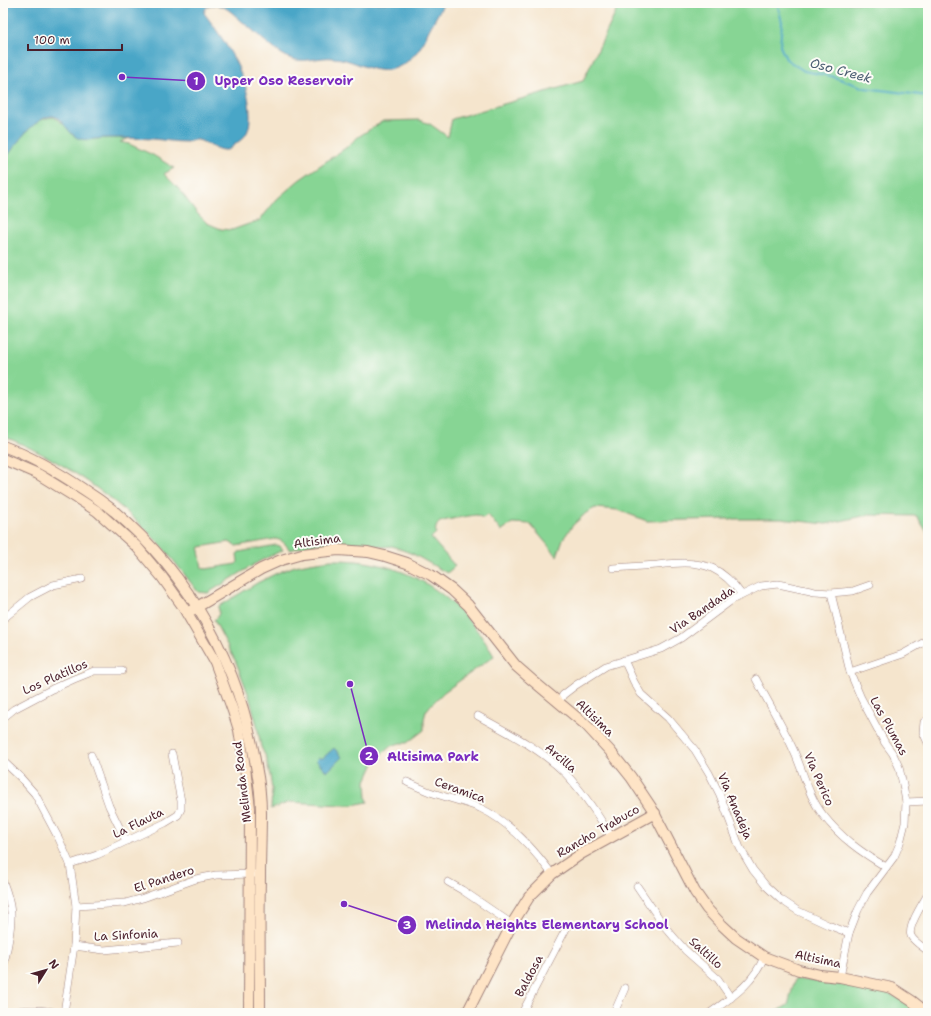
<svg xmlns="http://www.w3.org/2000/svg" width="931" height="1016" font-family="'Shantell Sans',sans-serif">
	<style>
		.green { fill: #87d594; stroke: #687a60 }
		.water { fill: #48a6c7; stroke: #496279 }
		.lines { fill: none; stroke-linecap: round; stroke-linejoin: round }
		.stream { stroke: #48a6c7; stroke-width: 2 }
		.street-casing { stroke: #a0827c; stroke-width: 8 }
		.secondary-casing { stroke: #a0827c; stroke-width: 12 }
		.street { stroke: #fff; stroke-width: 7 }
		.secondary { stroke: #fee4c6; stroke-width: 10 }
		.labels { text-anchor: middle; stroke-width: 4; stroke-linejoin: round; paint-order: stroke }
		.street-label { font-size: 12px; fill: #4a1f2b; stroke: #fdfcf7 }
		.water-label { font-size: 13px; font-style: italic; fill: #495c71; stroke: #fdfcf7 }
		.leader { fill: none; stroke: #7b2cbf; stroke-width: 1.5 }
		.callout-dot { fill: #7b2cbf; stroke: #fdfcf7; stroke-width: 1.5 }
		.mark-label { font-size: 12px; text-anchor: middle; font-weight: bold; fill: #fff }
		.callout-label { font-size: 13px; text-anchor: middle; font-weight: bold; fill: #7b2cbf; stroke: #fdfcf7; stroke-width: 4; stroke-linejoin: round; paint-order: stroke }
	</style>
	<rect width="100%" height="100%" fill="#fdfcf7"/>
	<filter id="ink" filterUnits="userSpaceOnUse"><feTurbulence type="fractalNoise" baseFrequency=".025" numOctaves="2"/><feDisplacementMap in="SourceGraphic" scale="8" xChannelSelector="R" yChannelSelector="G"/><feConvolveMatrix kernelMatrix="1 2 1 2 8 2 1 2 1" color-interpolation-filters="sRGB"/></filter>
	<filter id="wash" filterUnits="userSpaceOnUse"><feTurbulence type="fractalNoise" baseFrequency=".012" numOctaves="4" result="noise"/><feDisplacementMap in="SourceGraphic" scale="16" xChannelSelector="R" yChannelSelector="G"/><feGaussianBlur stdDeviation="0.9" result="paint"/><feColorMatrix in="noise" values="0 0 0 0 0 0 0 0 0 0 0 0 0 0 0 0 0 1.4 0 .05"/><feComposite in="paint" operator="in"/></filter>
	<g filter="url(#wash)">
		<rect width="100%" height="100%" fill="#f5e5cd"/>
		<g class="green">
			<path d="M619,3H928V534L917,516L868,515L826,524L781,519H726L647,521L618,510L595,508L586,513L573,525L563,539L557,556L530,524L512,523L501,531L489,516L487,515L483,518C481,517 479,516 477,515C473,515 444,520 440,522C436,525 435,529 436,533L431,538L455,566L447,573L413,554L392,546L383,547L359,543L335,542L312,544L290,550C285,544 283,540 275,539L236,546L229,542L200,547L199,551L202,568L206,569L236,564L238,562L237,554L239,552L276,545L280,546L283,550L260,561L208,593L198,592C182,571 166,550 147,531C106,490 57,458 3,436V162C16,145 29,118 54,117L62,123L92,139L107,138H130L120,142L129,144L153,155L174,168L164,174L178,188L197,213L207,223L221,229L232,230L260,220L277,199L299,180L347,147L358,137L383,121L419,120L430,124L448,137L452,119L583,81L615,14Z"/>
			<path d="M331,560C406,559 457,593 494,656L444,692L430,706L426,711L424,719V730L407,743H400L391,746L376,759L366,781L367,798L368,802L352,805H341L290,802L271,809L272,790L270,775L267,764V759L261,747L257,725L249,696L236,662L214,620C219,616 220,612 218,607L257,583L277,573L295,566L310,563Z"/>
			<path d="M795,979L866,988L886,992L900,999L918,1013H774L788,1005Z"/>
		</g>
		<g class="water">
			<path d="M3,3H444C439,12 434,21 429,30C427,34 425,39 423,43C414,59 397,73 378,70C363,68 350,59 334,58C318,56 302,65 287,57C270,48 258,34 244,23C232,14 227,4 210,5L206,8L204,13C226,42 250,78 250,116C250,127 248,136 238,142C234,144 231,150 226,150C217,151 206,142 198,140C193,139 190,142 186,142C175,142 164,140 153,139C138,138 122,138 107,138C98,138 89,141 80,139C69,136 62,117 53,116C49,116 44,118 41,120C23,131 16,146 3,162Z"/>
			<path d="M334,748L342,757L327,772L316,760L318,758H323Z"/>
		</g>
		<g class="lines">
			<path class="stream" d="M777,3L782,22L780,46L786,59L804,71L831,76L865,88L928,96"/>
		</g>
	</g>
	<g filter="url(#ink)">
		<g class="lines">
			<defs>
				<g id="street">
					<path d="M613,568C628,567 643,566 657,565C676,563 695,561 712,568C725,574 734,584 742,595"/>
					<path d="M831,593L850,672L861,698L885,743L893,754L899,767L903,785L906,802L905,823L900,843L894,857L867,893L858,910L849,933L840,977"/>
					<path d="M3,619L30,597L53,585L82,579"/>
					<path d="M624,660L634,682L641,694L668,718L695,750L709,773L720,795L740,848L753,870L766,886L780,899L798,911L828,925L849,933"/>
					<path d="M850,672L903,654L928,640"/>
					<path d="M756,679C768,702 782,725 793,749C803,770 808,796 823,815C842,839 861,852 886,867"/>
					<path d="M559,702L563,695L576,685L606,666L661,649L681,638L732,600L761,586L778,584L815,592L831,593L853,591L870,585"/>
					<path d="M478,716C509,733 541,749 566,774C584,793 598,815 611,836"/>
					<path d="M3,718L14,709L52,689L74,679L94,671H122"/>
					<path d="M928,720L924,722L923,732L928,743"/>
					<path d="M91,755L109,806L126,841"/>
					<path d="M3,761L20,777L35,794L59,839L70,864L76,906L74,946L64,1013"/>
					<path d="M407,782C416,786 424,790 433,793C448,798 465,802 480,808C510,822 533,848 552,874"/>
					<path d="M906,802L928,801"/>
					<path d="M70,864L97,855L165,823L178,815L181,809V801L178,786L172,754"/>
					<path d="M3,882C7,892 10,902 11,913C12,932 6,951 3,970"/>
					<path d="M448,882L462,890L512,924"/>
					<path d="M637,886L665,927L685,950L718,979L731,998"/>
					<path d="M928,894C923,903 907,927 911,936C914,942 923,947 928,951"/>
					<path d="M76,906L125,903L143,898L196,879L216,875L254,874"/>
					<path d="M74,946L104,950L178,943"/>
					<path d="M8,1013C28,1008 41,1010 61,1013"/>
					<path d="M522,1013L567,927"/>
					<path d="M614,1013L625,988"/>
					<path d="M710,1013C732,997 754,983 764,957"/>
				</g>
				<g id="secondary">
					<path d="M3,446C32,457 58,472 83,489C94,496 104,503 114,511C191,576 240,666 256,766C259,781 261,797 261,813C261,834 260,856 260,877C259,923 260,968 260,1013"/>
					<path d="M3,459L38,474L72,495L97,511L136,546L162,577L182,605L215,662L233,711L239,730L245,767L250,808L249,1013"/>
					<path d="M187,613L261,569L281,560L302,554L338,550L368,552L385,556L407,563L431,575L452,590L468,605L516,666L532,680L587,726L610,751L631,777L651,807L695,892L707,909L722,925L736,938L764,957L799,970L820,975L840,977L892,988L912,1001L927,1013"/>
					<path d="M467,1013L512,924L529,897L552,874L581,854L655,813"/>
				</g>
			</defs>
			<use href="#street" class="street-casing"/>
			<use href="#secondary" class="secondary-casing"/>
			<use href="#street" class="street"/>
			<use href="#secondary" class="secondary"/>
		</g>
	</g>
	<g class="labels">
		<g class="street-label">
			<text transform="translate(317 541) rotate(-8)" y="4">Altisima</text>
			<text transform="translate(702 610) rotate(-34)" y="4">Via Bandada</text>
			<text transform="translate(55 677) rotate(-24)" y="4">Los Platillos</text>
			<text transform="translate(595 718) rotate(44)" y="4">Altisima</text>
			<text transform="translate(889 726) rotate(61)" y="4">Las Plumas</text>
			<text transform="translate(561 758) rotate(41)" y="4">Arcilla</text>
			<text transform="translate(819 779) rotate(66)" y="4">Via Perico</text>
			<text transform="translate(242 782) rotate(-97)" y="4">Melinda Road</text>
			<text transform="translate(460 790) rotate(20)" y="4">Ceramica</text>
			<text transform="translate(735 806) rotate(67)" y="4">Via Anadeja</text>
			<text transform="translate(138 823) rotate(-26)" y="4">La Flauta</text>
			<text transform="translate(598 831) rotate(-30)" y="4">Rancho Trabuco</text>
			<text transform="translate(164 879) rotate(-18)" y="4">El Pandero</text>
			<text transform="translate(126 935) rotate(-3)" y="4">La Sinfonia</text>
			<text transform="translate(706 953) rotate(42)" y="4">Saltillo</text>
			<text transform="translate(818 959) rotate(12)" y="4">Altisima</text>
			<text transform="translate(529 976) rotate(-62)" y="4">Baldosa</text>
		</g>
		<g class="water-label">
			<text transform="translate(841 70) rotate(15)" y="5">Oso Creek</text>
		</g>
	</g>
	<path class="leader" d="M122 77L196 81M350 684L369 756M344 904L407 925"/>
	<g class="callout-dot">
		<circle cx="122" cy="77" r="4"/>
		<circle cx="350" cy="684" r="4"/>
		<circle cx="344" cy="904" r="4"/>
		<circle cx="196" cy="81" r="10"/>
		<circle cx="369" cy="756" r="10"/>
		<circle cx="407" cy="925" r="10"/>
	</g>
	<g class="mark-label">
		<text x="196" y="85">1</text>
		<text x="369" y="760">2</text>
		<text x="407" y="929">3</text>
	</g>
	<g class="callout-label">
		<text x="284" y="85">Upper Oso Reservoir</text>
		<text x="433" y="761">Altisima Park</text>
		<text x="547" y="929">Melinda Heights Elementary School</text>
	</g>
	<rect width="931" height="1016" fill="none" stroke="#fdfcf7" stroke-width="16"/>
	<g transform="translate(46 970) rotate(53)" stroke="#fdfcf7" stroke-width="3" paint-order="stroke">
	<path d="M0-3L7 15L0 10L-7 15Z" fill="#4a1f2b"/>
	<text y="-6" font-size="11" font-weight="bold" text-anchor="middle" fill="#4a1f2b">N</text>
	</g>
	<path d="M28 44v6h94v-6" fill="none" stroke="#4a1f2b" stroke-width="2"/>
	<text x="34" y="44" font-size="12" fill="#4a1f2b" stroke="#fdfcf7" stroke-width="3" paint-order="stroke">100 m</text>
</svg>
